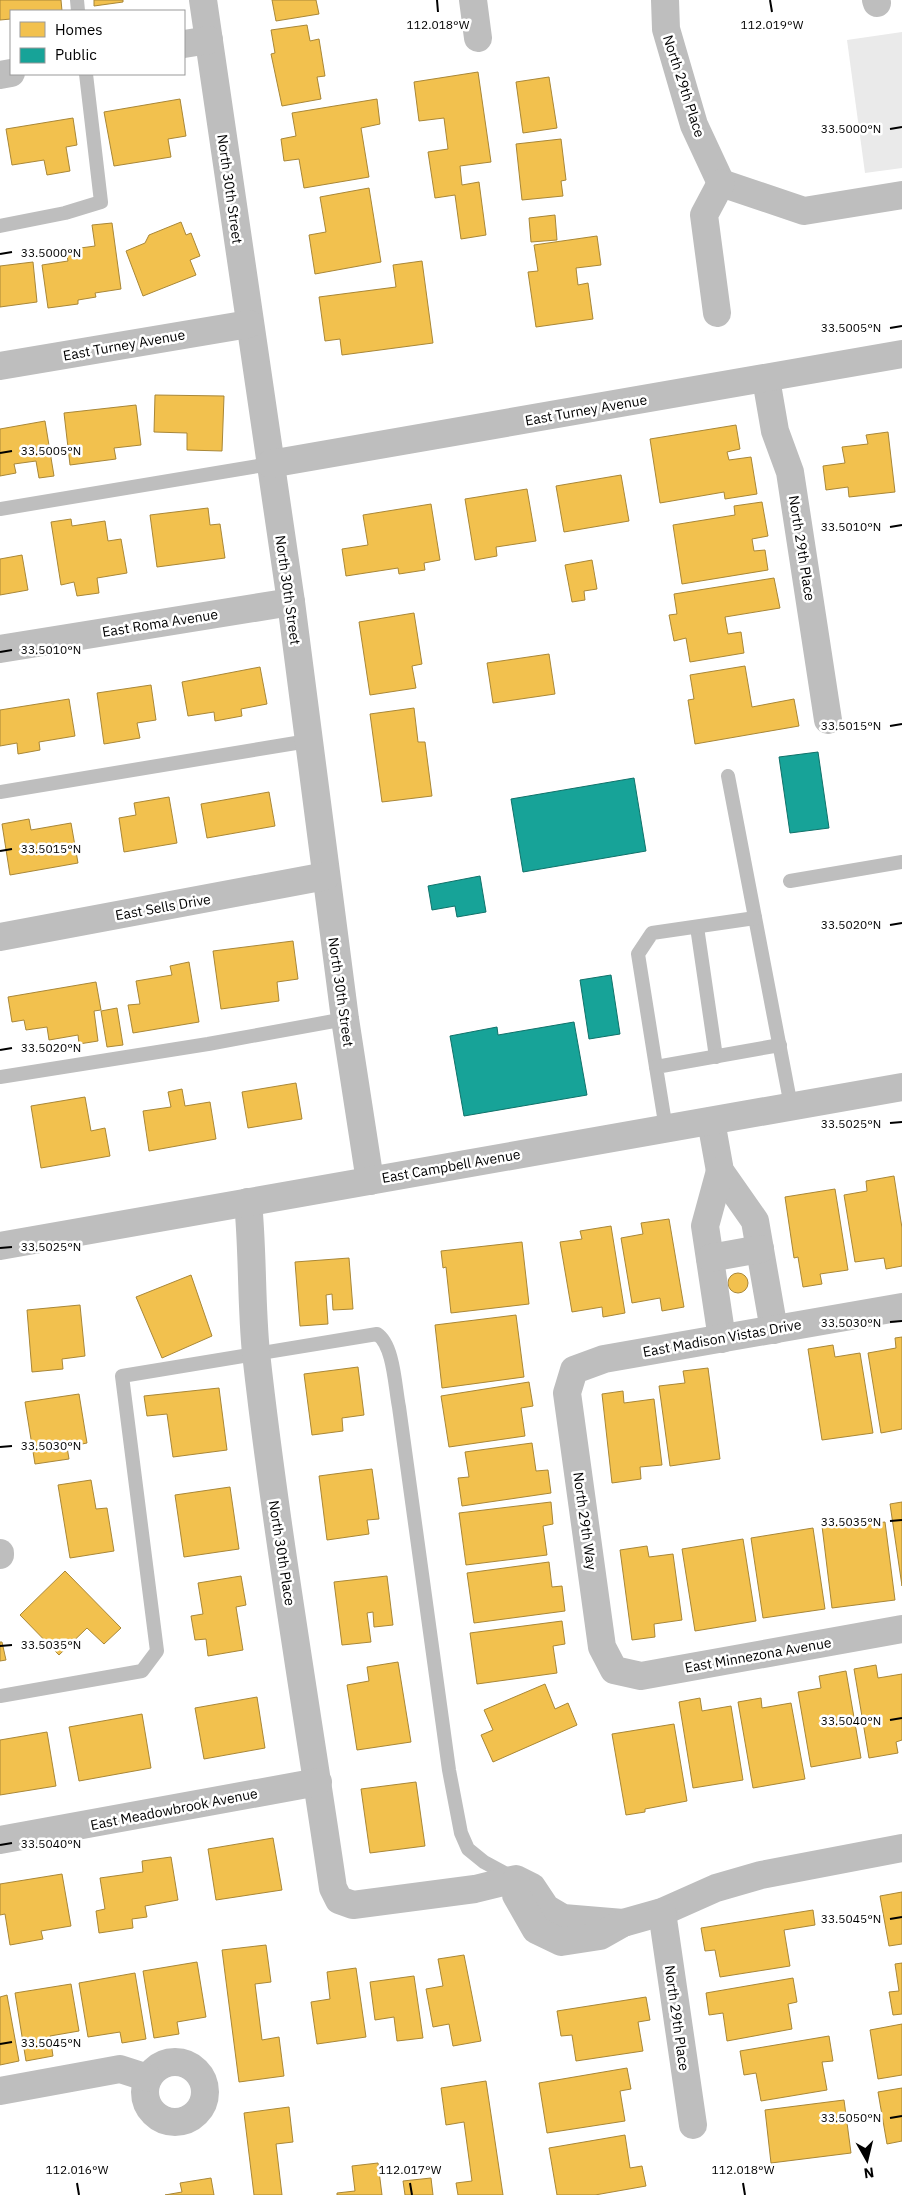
<svg xmlns="http://www.w3.org/2000/svg" width="902" height="2195" font-family="'IBM Plex Sans',sans-serif">
	<style>
		.green { fill: #eaeaea }
		.homes { fill: #f2c14e; stroke: #a98737 }
		.public { fill: #17a398; stroke: #10726a }
		.lines { fill: none; stroke-linecap: round; stroke-linejoin: round }
		.service { stroke: #bebebe; stroke-width: 14 }
		.minor { stroke: #bebebe; stroke-width: 28 }
		.tertiary { stroke: #bebebe; stroke-width: 28 }
		.ticks { fill: none; stroke: #000; stroke-width: 2 }
		.labels { text-anchor: middle; stroke-width: 5; stroke-linejoin: round; paint-order: stroke }
		.street-label { font-size: 14px; fill: #000; stroke: #fff }
		.ticks-label { font-size: 12px; text-anchor: middle; fill: #000; stroke: #fff; stroke-width: 5; stroke-linejoin: round; paint-order: stroke }
	</style>
	<rect width="100%" height="100%" fill="#fff"/>
	<path class="green" d="M902,32V168L865,173L847,40Z"/>
	<g class="homes">
		<path d="M0,0H61L62,11H11V19L0,20Z"/>
		<path d="M94,0H123V2L94,6Z"/>
		<path d="M272,0H316L319,14L276,21Z"/>
		<path d="M307,25L310,41L319,39L325,76L317,77L321,99L282,106L271,54L275,53L271,30Z"/>
		<path d="M478,72L491,162L460,166L462,185L479,182L486,235L461,239L455,195L435,198L428,152L448,149L444,118L419,121L414,82Z"/>
		<path d="M549,77L557,128L523,133L516,82Z"/>
		<path d="M180,99L186,136L168,139L171,157L114,166L104,112Z"/>
		<path d="M377,99L380,124L361,128L369,177L304,188L299,159L284,161L281,139L296,136L292,113Z"/>
		<path d="M73,118L77,145L66,147L70,171L47,175L44,160L12,165L6,129Z"/>
		<path d="M561,139L566,180L561,181L563,196L522,200L516,144Z"/>
		<path d="M369,188L381,262L315,274L309,235L326,232L320,197Z"/>
		<path d="M555,215L557,240L531,242L529,218Z"/>
		<path d="M181,222L186,235L191,233L200,256L190,260L196,275L143,296L126,251L145,243L149,235Z"/>
		<path d="M112,223L121,289L95,293L96,297L78,300V304L48,308L42,265L68,261L66,250L95,246L92,225Z"/>
		<path d="M597,236L601,265L576,268L578,285L588,283L593,319L536,327L528,272L538,271L534,245Z"/>
		<path d="M422,261L433,343L342,355L340,339L325,341L319,297L396,287L393,265Z"/>
		<path d="M33,262L37,302L0,307V266Z"/>
		<path d="M155,395L224,396L222,451L187,450V433L154,432Z"/>
		<path d="M136,405L141,445L114,448L116,459L70,465L64,413Z"/>
		<path d="M45,421L54,476L39,478L36,461L14,464L16,473L0,476V429Z"/>
		<path d="M736,425L740,449L727,452L729,460L751,457L757,494L725,499L724,492L660,503L650,439Z"/>
		<path d="M888,432L895,492L849,497L848,487L826,490L823,466L845,463L842,447L868,444L866,435Z"/>
		<path d="M621,475L629,521L564,532L556,486Z"/>
		<path d="M527,489L536,541L496,547L497,556L475,560L465,499Z"/>
		<path d="M762,502L768,536L752,539L754,551L765,550L768,570L682,584L673,525L735,515L734,506Z"/>
		<path d="M431,504L440,560L424,563L425,570L399,574L398,568L346,576L342,549L368,545L363,515Z"/>
		<path d="M208,508L210,525L220,524L225,558L157,567L150,515Z"/>
		<path d="M71,519L72,526L105,521L108,541L121,539L127,573L97,578L99,593L77,596L74,582L61,585L51,522Z"/>
		<path d="M22,555L28,590L0,595V559Z"/>
		<path d="M592,560L597,589L584,591L585,600L572,602L565,565Z"/>
		<path d="M774,578L780,608L725,617L728,634L741,632L744,653L690,662L686,638L674,641L669,615L677,614L674,594Z"/>
		<path d="M414,613L422,664L412,666L416,688L370,695L359,622Z"/>
		<path d="M549,654L555,694L493,703L487,663Z"/>
		<path d="M745,666L752,707L794,699L799,726L695,744L688,700L694,699L690,675Z"/>
		<path d="M260,667L267,704L241,709L242,716L215,721L214,712L188,716L182,682Z"/>
		<path d="M151,685L156,720L137,723L140,738L104,744L97,693Z"/>
		<path d="M69,699L75,736L39,742L40,750L18,754L17,743L0,746V710Z"/>
		<path d="M414,708L418,742H425L432,796L382,802L370,714Z"/>
		<path d="M269,792L275,826L207,838L201,804Z"/>
		<path d="M169,797L177,843L124,852L119,818L136,815L134,803Z"/>
		<path d="M29,819L31,830L71,823L78,863L10,875L2,824Z"/>
		<path d="M293,941L298,979L277,982L279,1001L221,1009L213,951Z"/>
		<path d="M189,962L199,1022L133,1033L128,1005L140,1004L136,981L172,975L170,966Z"/>
		<path d="M96,982L101,1010L94,1011L98,1041L79,1044L78,1035L49,1040L47,1027L26,1030L24,1020L12,1022L8,997Z"/>
		<path d="M117,1008L123,1045L107,1047L101,1011Z"/>
		<path d="M296,1083L302,1119L248,1128L242,1092Z"/>
		<path d="M182,1089L185,1106L210,1102L216,1139L149,1151L143,1111L171,1107L168,1092Z"/>
		<path d="M85,1097L91,1131L105,1128L110,1156L41,1168L31,1106Z"/>
		<path d="M894,1176L902,1228V1266L886,1269L884,1258L855,1262L844,1195L867,1191L866,1181Z"/>
		<path d="M835,1189L848,1270L820,1274L822,1284L803,1287L798,1257L794,1258L785,1197Z"/>
		<path d="M669,1219L684,1307L662,1311L660,1298L632,1303L621,1238L643,1234L641,1223Z"/>
		<path d="M611,1226L625,1313L603,1317L602,1307L572,1312L560,1242L582,1239L580,1231Z"/>
		<path d="M522,1242L529,1304L451,1313L446,1267L443,1268L441,1251Z"/>
		<path d="M349,1258L353,1309L333,1310L332,1294L326,1295L328,1324L300,1326L295,1262Z"/>
		<circle cx="738" cy="1283" r="10"/>
		<path d="M191,1275L212,1336L162,1358L136,1297Z"/>
		<path d="M80,1305L85,1356L62,1359L63,1369L32,1372L27,1310Z"/>
		<path d="M516,1315L524,1377L442,1388L435,1325Z"/>
		<path d="M902,1337V1429L881,1433L868,1353L896,1348L895,1338Z"/>
		<path d="M833,1345L835,1357L860,1353L873,1433L822,1440L808,1349Z"/>
		<path d="M358,1367L364,1415L342,1418L343,1431L312,1435L304,1374Z"/>
		<path d="M708,1368L720,1459L670,1466L659,1386L685,1383L683,1371Z"/>
		<path d="M529,1382L533,1406L521,1408L525,1436L449,1447L441,1396Z"/>
		<path d="M219,1388L227,1450L173,1457L167,1414L147,1416L144,1396Z"/>
		<path d="M623,1391L624,1403L654,1399L662,1465L640,1467L641,1479L612,1483L602,1394Z"/>
		<path d="M79,1394L87,1443L67,1447L69,1459L35,1464L25,1402Z"/>
		<path d="M532,1443L536,1471L548,1470L551,1493L462,1506L458,1478L469,1477L465,1452Z"/>
		<path d="M372,1469L379,1519L367,1520L369,1534L327,1540L319,1476Z"/>
		<path d="M91,1480L96,1509L107,1508L114,1551L70,1558L58,1485Z"/>
		<path d="M230,1487L239,1549L184,1557L175,1495Z"/>
		<path d="M551,1502L553,1524L543,1526L547,1555L466,1565L459,1513Z"/>
		<path d="M902,1502V1586L890,1504Z"/>
		<path d="M885,1522L895,1600L832,1608L822,1526L840,1524V1527Z"/>
		<path d="M813,1528L825,1609L763,1618L751,1538Z"/>
		<path d="M743,1539L756,1621L695,1631L682,1549Z"/>
		<path d="M647,1546L649,1557L673,1554L682,1620L654,1624L655,1637L632,1640L620,1550Z"/>
		<path d="M549,1562L552,1587L562,1586L565,1611L474,1623L467,1573Z"/>
		<path d="M65,1571L121,1628L104,1644L87,1628L59,1655L20,1615Z"/>
		<path d="M241,1576L246,1605L236,1607L243,1650L208,1656L206,1639L195,1640L191,1616L203,1614L198,1583Z"/>
		<path d="M387,1576L393,1625L374,1627L373,1612L367,1613L371,1642L342,1645L334,1582Z"/>
		<path d="M562,1621L565,1644L553,1646L557,1673L477,1684L470,1633Z"/>
		<path d="M0,1642H2L6,1660L0,1661Z"/>
		<path d="M398,1662L411,1742L357,1750L347,1685L369,1681L367,1667Z"/>
		<path d="M876,1665L878,1678L902,1674V1740L896,1742L898,1753L869,1758L854,1669Z"/>
		<path d="M846,1671L861,1758L811,1767L798,1692L821,1688L819,1676Z"/>
		<path d="M545,1684L555,1709L568,1703L577,1725L493,1762L481,1735L493,1730L484,1710Z"/>
		<path d="M257,1697L265,1748L204,1759L195,1708Z"/>
		<path d="M700,1698L702,1711L731,1706L743,1780L693,1788L679,1702Z"/>
		<path d="M761,1698L762,1708L791,1703L805,1779L753,1788L738,1702Z"/>
		<path d="M142,1714L151,1768L79,1781L69,1727Z"/>
		<path d="M674,1724L687,1801L645,1809V1812L626,1815L612,1734Z"/>
		<path d="M47,1732L56,1786L0,1795V1740Z"/>
		<path d="M416,1782L425,1846L370,1853L361,1789Z"/>
		<path d="M273,1838L282,1890L216,1900L208,1849Z"/>
		<path d="M171,1857L178,1900L145,1906L147,1917L132,1919L133,1928L99,1933L96,1911L105,1909L100,1878L143,1872L142,1861Z"/>
		<path d="M62,1874L71,1926L41,1931L43,1939L10,1945L5,1914L0,1915V1884Z"/>
		<path d="M902,1892V1944L889,1946L880,1896Z"/>
		<path d="M813,1910L815,1925L784,1930L790,1966L720,1977L715,1950L705,1951L701,1928Z"/>
		<path d="M266,1945L271,1982L255,1984L262,2040L279,2037L284,2076L239,2082L222,1950Z"/>
		<path d="M464,1955L481,2041L453,2046L449,2024L433,2027L426,1989L443,1986L438,1959Z"/>
		<path d="M197,1962L206,2017L177,2022L179,2034L154,2038L143,1971Z"/>
		<path d="M902,1963V2014L893,2015L889,1992L899,1991L895,1964Z"/>
		<path d="M356,1968L366,2037L317,2044L311,2002L330,1999L327,1972Z"/>
		<path d="M135,1973L146,2039L122,2043L120,2032L88,2037L79,1983Z"/>
		<path d="M414,1976L423,2038L397,2041L394,2017L375,2020L370,1982Z"/>
		<path d="M793,1978L797,2002L788,2004L792,2029L727,2041L723,2013L709,2015L706,1993Z"/>
		<path d="M71,1984L79,2031L50,2036L53,2056L26,2061L15,1993Z"/>
		<path d="M7,1995L19,2061L0,2065V1997Z"/>
		<path d="M646,1997L650,2020L638,2022L643,2051L576,2061L572,2035L561,2036L557,2011Z"/>
		<path d="M902,2024V2075L878,2079L870,2030Z"/>
		<path d="M829,2036L833,2061L822,2062L827,2090L761,2101L756,2073L744,2075L740,2051Z"/>
		<path d="M627,2068L631,2089L620,2091L625,2121L547,2133L539,2083Z"/>
		<path d="M486,2081L503,2195H458L456,2183L472,2181L464,2122L446,2125L441,2088Z"/>
		<path d="M902,2088V2141L887,2144L878,2092Z"/>
		<path d="M844,2100L851,2153L771,2163L765,2110Z"/>
		<path d="M289,2107L293,2142L276,2144L282,2195H254L244,2113Z"/>
		<path d="M625,2135L630,2168L642,2166L646,2186L595,2195H557L549,2148Z"/>
		<path d="M378,2163L382,2195H337V2193L355,2191L352,2166Z"/>
		<path d="M211,2178L214,2195H165L182,2192L180,2183Z"/>
		<path d="M431,2178L433,2195H405L403,2181Z"/>
	</g>
	<g class="public">
		<path d="M818,752L829,828L790,833L779,757Z"/>
		<path d="M634,778L646,851L523,872L511,799Z"/>
		<path d="M480,876L486,912L457,917L455,906L432,910L428,886Z"/>
		<path d="M611,975L620,1034L589,1039L580,980Z"/>
		<path d="M574,1022L587,1095L464,1116L450,1036L497,1027L498,1035Z"/>
	</g>
	<g class="lines">
		<g class="service">
			<path d="M77,0L78,11"/>
			<path d="M0,226L65,213L101,202L86,74"/>
			<path d="M0,509L270,464"/>
			<path d="M728,776L791,1106"/>
			<path d="M0,792L308,741"/>
			<path d="M790,881L902,862"/>
			<path d="M697,927L716,1057"/>
			<path d="M656,1067L638,954L652,933L755,918"/>
			<path d="M0,1077L208,1044L345,1019"/>
			<path d="M666,1129L656,1067L780,1045"/>
			<path d="M0,1696L142,1671L157,1651L122,1376L377,1334C394,1345 395,1388 399,1407L449,1770L461,1833L468,1849L484,1862L514,1878"/>
		</g>
		<g class="minor">
			<path d="M203,0L291,602L345,1019L370,1181"/>
			<path d="M473,0L478,38"/>
			<path d="M665,0L666,29L694,125L721,183"/>
			<path d="M876,0L877,3"/>
			<path d="M184,44L209,40"/>
			<path d="M0,75L11,73"/>
			<path d="M721,183L804,211L902,195"/>
			<path d="M717,313L704,215L721,183"/>
			<path d="M0,366L249,324"/>
			<path d="M766,379L775,431L790,472L828,720"/>
			<path d="M270,464L902,354"/>
			<path d="M0,649L291,602"/>
			<path d="M0,937L326,876"/>
			<path d="M711,1121L720,1171L755,1221L774,1330"/>
			<path d="M720,1171L705,1226L722,1339"/>
			<path d="M248,1202C253,1253 251,1303 256,1353C276,1532 307,1710 333,1888L339,1900L353,1905L475,1889L516,1879L532,1887L546,1908L563,1918L623,1923"/>
			<path d="M710,1258L760,1249"/>
			<path d="M902,1307L604,1359L574,1370L567,1393L602,1647L614,1670L641,1676L902,1629"/>
			<path d="M0,1553V1555"/>
			<path d="M0,1840L318,1782"/>
			<path d="M516,1881V1895L536,1930L561,1942L600,1936L623,1923L662,1912L716,1888L761,1875L902,1848"/>
			<path d="M662,1912L693,2125"/>
			<circle cx="175" cy="2092" r="30"/>
			<path d="M0,2091L120,2069L148,2078"/>
		</g>
		<path class="tertiary" d="M0,1246L902,1087"/>
	</g>
	<path class="ticks" d="M437,0L438,12M770,0L772,12M890,129L902,127M0,254L12,252M890,328L902,326M0,453L12,451M890,527L902,525M0,652L12,650M890,726L902,724M0,851L12,849M890,925L902,923M0,1050L12,1048M890,1123L902,1122M0,1248L12,1247M890,1322L902,1321M0,1447L12,1446M890,1521L902,1520M0,1646L12,1645M890,1720L902,1718M0,1845L12,1843M890,1919L902,1917M0,2044L12,2042M890,2118L902,2116M77,2183L79,2195M410,2183L412,2195M743,2183L745,2195"/>
	<g class="labels">
		<g class="street-label">
			<text transform="translate(684 86) rotate(72)" y="5">North 29th Place</text>
			<text transform="translate(230 189) rotate(82)" y="5">North 30th Street</text>
			<text transform="translate(124 345) rotate(-10)" y="5">East Turney Avenue</text>
			<text transform="translate(586 410) rotate(-10)" y="5">East Turney Avenue</text>
			<text transform="translate(802 548) rotate(81)" y="5">North 29th Place</text>
			<text transform="translate(288 590) rotate(82)" y="5">North 30th Street</text>
			<text transform="translate(160 623) rotate(-9)" y="5">East Roma Avenue</text>
			<text transform="translate(163 907) rotate(-10)" y="5">East Sells Drive</text>
			<text transform="translate(341 992) rotate(82)" y="5">North 30th Street</text>
			<text transform="translate(451 1166) rotate(-10)" y="5">East Campbell Avenue</text>
			<text transform="translate(722 1338) rotate(-10)" y="5">East Madison Vistas Drive</text>
			<text transform="translate(585 1521) rotate(82)" y="5">North 29th Way</text>
			<text transform="translate(282 1553) rotate(81)" y="5">North 30th Place</text>
			<text transform="translate(758 1655) rotate(-10)" y="5">East Minnezona Avenue</text>
			<text transform="translate(174 1809) rotate(-11)" y="5">East Meadowbrook Avenue</text>
			<text transform="translate(677 2018) rotate(82)" y="5">North 29th Place</text>
		</g>
	</g>
	<g class="ticks-label">
		<text x="438" y="29">112.018°W</text>
		<text x="772" y="29">112.019°W</text>
		<text x="851" y="133">33.5000°N</text>
		<text x="51" y="257">33.5000°N</text>
		<text x="851" y="332">33.5005°N</text>
		<text x="51" y="455">33.5005°N</text>
		<text x="851" y="531">33.5010°N</text>
		<text x="51" y="654">33.5010°N</text>
		<text x="851" y="730">33.5015°N</text>
		<text x="51" y="853">33.5015°N</text>
		<text x="851" y="929">33.5020°N</text>
		<text x="51" y="1052">33.5020°N</text>
		<text x="851" y="1128">33.5025°N</text>
		<text x="51" y="1251">33.5025°N</text>
		<text x="851" y="1327">33.5030°N</text>
		<text x="51" y="1450">33.5030°N</text>
		<text x="851" y="1526">33.5035°N</text>
		<text x="51" y="1649">33.5035°N</text>
		<text x="851" y="1725">33.5040°N</text>
		<text x="51" y="1848">33.5040°N</text>
		<text x="851" y="1923">33.5045°N</text>
		<text x="51" y="2047">33.5045°N</text>
		<text x="851" y="2122">33.5050°N</text>
		<text x="77" y="2174">112.016°W</text>
		<text x="410" y="2174">112.017°W</text>
		<text x="743" y="2174">112.018°W</text>
	</g>
	<rect x="10" y="10" width="175" height="65" fill="#ffffff" stroke="#999999"/>
	<rect x="20" y="22" width="25" height="15" fill="#f2c14e" stroke="#999999"/>
	<text x="55" y="35" font-size="15" fill="#000000">Homes</text>
	<rect x="20" y="48" width="25" height="15" fill="#17a398" stroke="#999999"/>
	<text x="55" y="60" font-size="15" fill="#000000">Public</text>
	<g transform="translate(867 2160) rotate(172)" stroke="#ffffff" stroke-width="4" paint-order="stroke">
	<path d="M0-4L9 19L0 12L-9 19Z" fill="#000000"/>
	<text y="-8" font-size="14" font-weight="bold" text-anchor="middle" fill="#000000">N</text>
	</g>
</svg>
